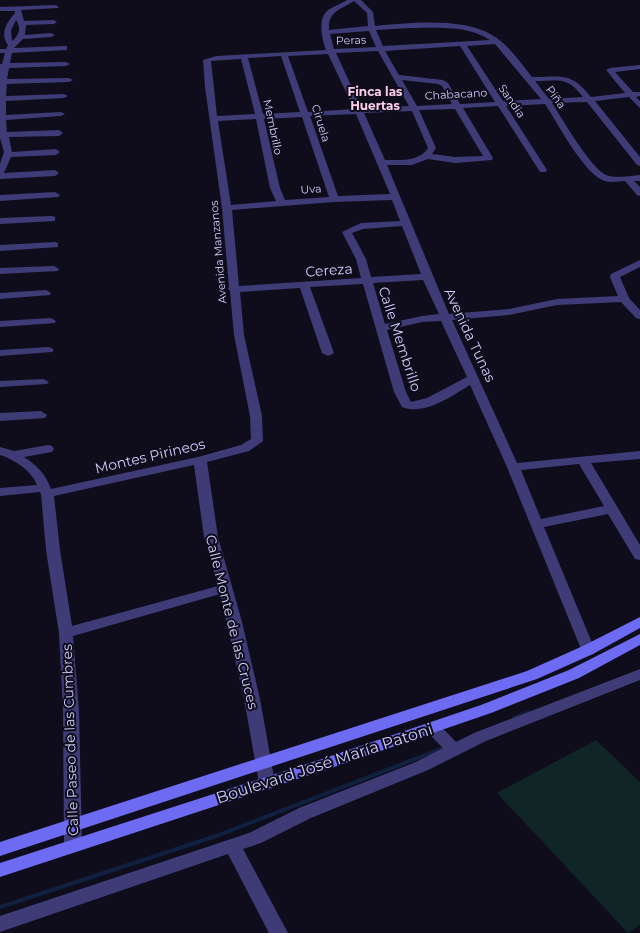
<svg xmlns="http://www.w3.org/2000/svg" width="640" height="933" font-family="Montserrat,sans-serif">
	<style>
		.green { fill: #102525 }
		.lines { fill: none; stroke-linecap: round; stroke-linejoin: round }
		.stream { stroke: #0f213e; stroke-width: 4 }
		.minor { fill: #3e3b77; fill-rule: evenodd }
		.secondary { fill: #6e6bf3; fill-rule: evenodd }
		.labels { text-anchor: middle; stroke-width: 4; stroke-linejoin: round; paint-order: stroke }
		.far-street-label { font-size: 11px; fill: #d1ccfb; stroke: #0f0d1c }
		.far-neighbourhood-label { font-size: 12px; font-weight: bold; fill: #fbceea; stroke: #0f0d1c }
		.street-label { font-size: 14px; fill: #d1ccfb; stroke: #0f0d1c }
		.near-street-label { font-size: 16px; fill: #d1ccfb; stroke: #0f0d1c }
	</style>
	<rect width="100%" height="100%" fill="#0f0d1c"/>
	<path class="green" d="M596,740L640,782V925L628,933L497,793Z"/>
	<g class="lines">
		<g class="stream">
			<path d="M514,718L529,712"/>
			<path d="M0,907L219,835L446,747"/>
		</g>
		<g class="minor">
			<path d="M347,0H361L373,12L375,26C409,23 462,17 492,35C508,44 521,63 532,77C563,77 570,71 591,97L625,93L606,70L610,68L640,65V69L615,72L633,92H640V96L636,97L640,101V108L629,97L595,101L640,157V166L637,165L587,102L552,103C562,118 593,173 609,176C618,178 630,176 640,175V181H634L640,187V196L637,195L625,181C619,181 611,183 605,181C585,176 557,122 545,104L506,106L547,170L546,172H540L498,106L463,108L493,158L492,160L455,163L428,159L412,165H387L449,314L509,309L557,299L618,296L610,277L611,274L640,260V267L620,277L629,298L640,310V319L636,318L621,302L557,305L509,315L452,320L517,463L640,451V459L591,463L640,545V560L635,559L608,514L544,527L595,650L593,654L588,655L583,654L507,467L470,385C452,396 424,416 402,407L394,392L363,284L310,287L334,353L328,356L322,353L300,288L240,292L244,335L262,416L263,441L249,451L207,462L218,537L242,622L260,699L275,783L273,788L267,790L261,788L259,783L244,699L220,594L73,636L79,711L82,845L79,850L73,852L67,850L64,845L63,711L59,633L46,550L41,494L40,492L0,496V488L37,485C31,470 15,460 0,455V447L14,451L48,445L52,446L54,449L52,452L24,457C37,465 46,475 51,489L198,457L241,445L251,439L250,416L234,335L230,291L228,289L229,287L222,208L205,87L203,60L216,56L326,50C322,40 318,21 326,12C331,7 341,4 347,0ZM354,1L367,13L368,26L329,30C328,11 340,10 354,1ZM411,28C436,28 468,25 490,40L383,46L376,30ZM369,31L376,47L334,49L330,34ZM495,44L541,99L503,101L467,46ZM460,46L495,102L460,104L448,83L443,80L399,75L385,51ZM378,51L409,106L362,109L336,53ZM328,54L354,109L308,112L288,56ZM281,56L300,112L263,114L248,58ZM241,59L255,114L217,116L211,61ZM402,80L438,84L442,86L452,104L417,106ZM535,81C560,81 567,76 583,97L549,99ZM455,109L483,156L455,157L432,154L436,148L419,110ZM412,111L428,148C419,162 400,160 385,160L364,113ZM356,114L390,194L338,196L310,116ZM302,117L329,197L285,200L280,188L264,119ZM256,119L270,188L276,201L231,205L218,121ZM392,200L400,221L361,223L342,232L356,259L361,278L239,286L232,210L334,202ZM402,226L421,274L371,277L366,259L352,233L363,229ZM423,280L439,314L422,316L385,324L373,283ZM441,321L467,377L427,398L411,402L406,392L387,330L422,322ZM579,464L604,506L541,519L521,470ZM194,465L204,537L218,586L72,626L60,550L54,496Z"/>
			<path d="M56,5L59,7L58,8L21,10L24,21L54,20L57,22L54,24L26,25L25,35L51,33L55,35L51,37L23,39L14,48L64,46H67V50L12,53L10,63L66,62L70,64L66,66L9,68L7,79L69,78L73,80L69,82L7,84L6,96L64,94L68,96L64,98L6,101V115L61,112L65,114L61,116L6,120L7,132L59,130L63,133L59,136L9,137L12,152L56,149L60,152L56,155L11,157L4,173L55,170L59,173L55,176L0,179V164L4,152L0,138V64H2L5,53H0V49H6L8,45C0,34 6,23 15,13V11H0V7ZM16,20C21,27 20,35 12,41L11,30Z"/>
			<path d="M55,192L60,195L58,197L0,201V195Z"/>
			<path d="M52,216L55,217V221L0,224V218Z"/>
			<path d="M55,242L58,243V247L0,251V245Z"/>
			<path d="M54,266L59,269L58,271L0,274V268Z"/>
			<path d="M46,290L51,293L50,295L0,299V293Z"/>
			<path d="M51,318L56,321L55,323L0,327V321Z"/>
			<path d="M48,347L52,348L54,350L52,352L0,356V350Z"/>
			<path d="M43,379L49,382L47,384L0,387V381Z"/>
			<path d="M41,411L47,415L45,418L0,421V413Z"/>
			<path d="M640,669V680L486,741L428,770L311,818L261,843L243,849L288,933H269L228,854L0,932V916L249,833L299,808L416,762L443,748L423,728L425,724C438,720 448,734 456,742L474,733Z"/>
		</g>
		<g class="secondary">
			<path d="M640,617V628L593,654L537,679L0,856V842L527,671L583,646Z"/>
			<path d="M640,634V645L579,678L491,713L334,767L0,877V863L322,759L481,705L569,670Z"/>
		</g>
	</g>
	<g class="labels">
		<g class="far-street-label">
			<text transform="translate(351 40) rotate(-2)" y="4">Peras</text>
			<text transform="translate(456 94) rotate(-3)" y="4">Chabacano</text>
			<text transform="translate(556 97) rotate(54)" y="4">Piña</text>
			<text transform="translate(512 101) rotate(55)" y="4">Sandia</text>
			<text transform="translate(321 123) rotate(73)" y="4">Ciruela</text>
			<text transform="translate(273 127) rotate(78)" y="4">Membrillo</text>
			<text transform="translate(311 189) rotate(-4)" y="4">Uva</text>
			<text transform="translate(218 252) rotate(-95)" y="4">Avenida Manzanos</text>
		</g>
		<g class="far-neighbourhood-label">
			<text x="375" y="96">Finca las<tspan x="375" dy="14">Huertas</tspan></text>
		</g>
		<g class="street-label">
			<text transform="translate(329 270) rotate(-4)" y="5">Cereza</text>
			<text transform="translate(470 335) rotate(65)" y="5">Avenida Tunas</text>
			<text transform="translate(400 339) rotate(72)" y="5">Calle Membrillo</text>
			<text transform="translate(150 456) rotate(-13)" y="5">Montes Pirineos</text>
			<text transform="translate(232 622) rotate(76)" y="5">Calle Monte de las Cruces</text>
			<text transform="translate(70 740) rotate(-92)" y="5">Calle Paseo de las Cumbres</text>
		</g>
		<g class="near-street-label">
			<text transform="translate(324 763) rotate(-18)" y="6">Boulevard José María Patoni</text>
		</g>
	</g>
</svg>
